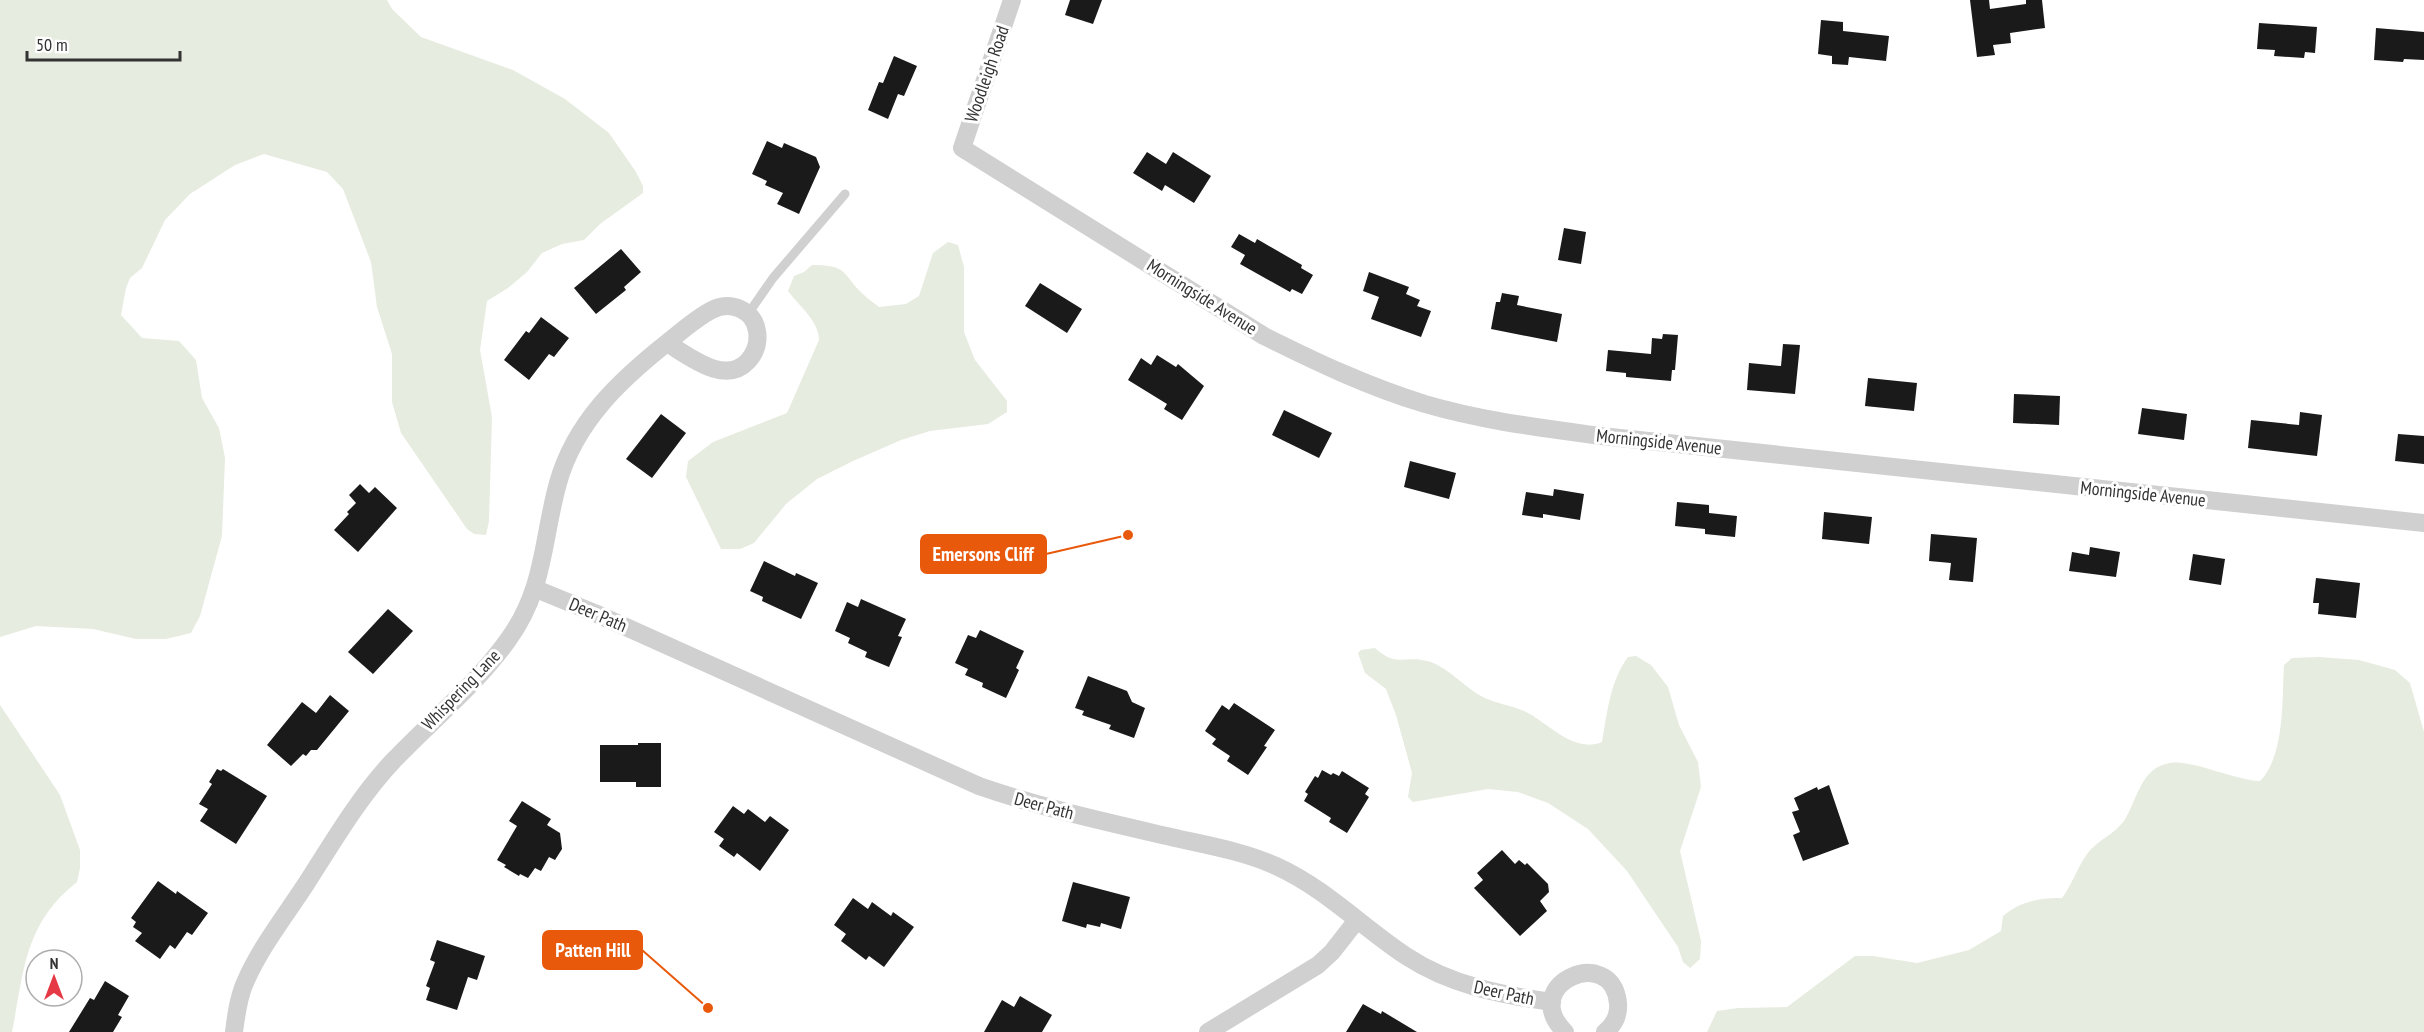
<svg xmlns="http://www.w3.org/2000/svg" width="2424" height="1032" font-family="'PT Sans Narrow',sans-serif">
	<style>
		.green { fill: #e6ecdf }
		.building { fill: #1a1a1a }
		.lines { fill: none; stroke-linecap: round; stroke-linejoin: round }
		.service { stroke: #d0d0d0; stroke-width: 9 }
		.minor { stroke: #d0d0d0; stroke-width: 18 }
		.labels { text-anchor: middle; stroke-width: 6; stroke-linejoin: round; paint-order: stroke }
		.street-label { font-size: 18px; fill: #333; stroke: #fff }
		.leader { fill: none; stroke: #e8590c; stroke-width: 2 }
		.callout-dot { fill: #e8590c; stroke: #fff; stroke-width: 2 }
		.callout { fill: #e8590c; stroke: #e8590c; stroke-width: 2 }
		.callout-label { font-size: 20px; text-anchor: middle; font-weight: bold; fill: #fff }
	</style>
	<rect width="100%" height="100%" fill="#fff"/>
	<g class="green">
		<path d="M0,0H387L392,9L421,37L513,70L565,99L609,133L636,172L643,186V193L600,224L584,240L562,244L542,253L527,272L508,288L487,301L480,350L492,417L489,521L486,535L474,534L467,529L401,433L392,402V354L377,307L371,262L343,189L327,172L264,154L235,165L190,194L165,220L142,268L130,278L126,288L121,315L142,338L179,341L196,360L202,398L219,428L225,458L222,536L200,616L191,633L166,639H136L93,629L36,626L0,637Z"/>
		<path d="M948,242L958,245L964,267V332L975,360L1007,401V412L988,424L930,431L901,440L853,461L817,479L786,504L754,543L740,549H721L686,477L688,461L713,442L787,413L819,340C819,321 799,306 788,291L794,276L804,272L812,265C850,265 841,274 864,295C868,299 874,303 879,307L906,304L919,296L933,253Z"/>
		<path d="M1375,648C1397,668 1404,655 1427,661C1447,666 1463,686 1481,696C1494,703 1510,705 1524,711C1548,722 1573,754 1602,742C1607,714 1610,681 1628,657L1636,656L1651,665L1668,687L1679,725L1698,762L1701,787L1680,851L1701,941L1700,959L1690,968L1683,962L1678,947L1627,871L1588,829L1548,803L1518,792L1488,789L1413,802L1408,797L1412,773L1396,715L1386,689L1365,673L1358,653L1361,650Z"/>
		<path d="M2319,657L2359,660L2395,670L2410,683L2424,732V1032H1707L1717,1011L1738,1008L1787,1007L1855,956H1873L1917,963L1969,950L2001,931L2003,916C2019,902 2040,897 2062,898C2072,885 2077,868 2087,854C2097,840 2114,835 2124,821C2138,799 2140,768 2170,763C2190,759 2234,780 2260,781C2285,756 2282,700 2284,665L2292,658Z"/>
		<path d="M0,705L60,795L80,850V868L77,882C24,923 24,972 12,1032H0Z"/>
	</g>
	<g class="building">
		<path d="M1070,0H1102L1093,24L1065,15Z"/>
		<path d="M1970,0H1989L1990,9L2026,4V0H2042L2045,28L2010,33L2011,43L1993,45L1995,55L1977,57Z"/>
		<path d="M1821,20L1843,22V31L1889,36L1886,61L1849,57L1848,65L1832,64V56L1818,54Z"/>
		<path d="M2259,23L2317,27L2315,53L2305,52L2304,58L2274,56L2275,50L2257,49Z"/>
		<path d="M2376,28L2424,32V60L2404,59L2403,62L2374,60Z"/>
		<path d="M894,56L917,66L904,96L898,94L888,119L868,110L879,82L883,83Z"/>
		<path d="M767,141L782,148L784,143L816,157L820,167L799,214L777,204L783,193L765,185L767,181L752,174Z"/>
		<path d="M1147,152L1166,164L1173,152L1211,176L1194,203L1165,185L1162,191L1133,173Z"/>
		<path d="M1564,228L1586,232L1581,264L1558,260Z"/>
		<path d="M1239,234L1255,243L1257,239L1302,265L1301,268L1313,275L1302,294L1292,289L1290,292L1240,264L1245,255L1231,247Z"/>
		<path d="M621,249L641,272L624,287L626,290L596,314L574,288Z"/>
		<path d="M1369,272L1409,287L1406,294L1420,300L1417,306L1431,311L1421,337L1371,319L1379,297L1363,291Z"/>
		<path d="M1040,283L1082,309L1067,333L1025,306Z"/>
		<path d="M1502,293L1519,296L1517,305L1562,314L1557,342L1491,329L1496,302H1500Z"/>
		<path d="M541,317L569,338L554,357L549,354L529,380L504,360L526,331L529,333Z"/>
		<path d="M1663,334L1678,335L1675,370H1672L1671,381L1626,377V373L1606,371L1608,350L1651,354L1652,338L1662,339Z"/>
		<path d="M1783,344L1800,345L1795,394L1747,390L1749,363L1781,366Z"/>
		<path d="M1157,355L1176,367L1178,364L1204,386L1182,420L1164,409L1167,404L1128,380L1141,358L1151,365Z"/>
		<path d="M1868,378L1917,383L1914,411L1865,406Z"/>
		<path d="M2014,394L2060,396L2059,425L2013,423Z"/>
		<path d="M2142,408L2187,414L2184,440L2138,434Z"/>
		<path d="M1284,410L1332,433L1319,458L1272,435Z"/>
		<path d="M2300,412L2322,415L2317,456L2248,448L2251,420L2299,425Z"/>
		<path d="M661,414L686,433L652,478L626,459Z"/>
		<path d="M2398,434L2424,436V464L2395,461Z"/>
		<path d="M1410,461L1456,473L1449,499L1404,487Z"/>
		<path d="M360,484L369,493L375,487L397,508L358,552L334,530L349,514L347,512L356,503L349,495Z"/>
		<path d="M1554,489L1584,494L1580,520L1543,514V518L1522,515L1526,492L1553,496Z"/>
		<path d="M1677,502L1709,505V513L1737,516L1735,537L1705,534V529L1675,526Z"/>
		<path d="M1824,512L1872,517L1869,544L1822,539Z"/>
		<path d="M1931,534L1977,538L1973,582L1949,580L1951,563L1929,561Z"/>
		<path d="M2090,547L2120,552L2116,577L2069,571L2072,552L2089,555Z"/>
		<path d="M2193,554L2225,559L2221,585L2189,580Z"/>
		<path d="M764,561L795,576L796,573L818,583L801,619L762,601L763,597L750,591Z"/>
		<path d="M2316,578L2360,583L2356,618L2318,614L2319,603H2313Z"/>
		<path d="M861,599L906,619L898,636L902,637L889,667L865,657L867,652L848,643L850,638L835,631L847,602L858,607Z"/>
		<path d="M388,609L413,631L373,674L348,652Z"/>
		<path d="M980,630L1024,651L1016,668L1019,670L1006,698L982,687L983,683L965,675L968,669L955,663L968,635L976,638Z"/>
		<path d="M1088,676L1127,691L1132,702L1145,708L1134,738L1109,729L1111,725L1082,715L1084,711L1075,708Z"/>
		<path d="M330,695L349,711L317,750H311L306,756L303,754L291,766L267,745L302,702L316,713Z"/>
		<path d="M1234,703L1275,730L1264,746L1267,747L1248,775L1227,761L1230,756L1212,744L1216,739L1205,731L1222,705L1229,710Z"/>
		<path d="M638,743H661V787H636V782H600V745H638Z"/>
		<path d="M217,769L221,771L223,769L267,796L236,844L200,821L208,809L199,804L212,784L209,782Z"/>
		<path d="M1322,770L1331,775L1333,773L1339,776L1342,771L1369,788L1365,794L1369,797L1347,833L1329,822L1331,818L1304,801L1308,794L1305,792L1315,776L1318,778Z"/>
		<path d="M1829,785L1849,844L1803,861L1793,835L1800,832L1792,812L1799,810L1794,798L1817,787L1818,790Z"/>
		<path d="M522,801L551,819L547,825L560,833L562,849L555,860L549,857L541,871L535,868L528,878L520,874L519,876L504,867L506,865L497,860L517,826L509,821Z"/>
		<path d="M733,806L744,814L748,809L765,822L770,816L789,830L760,871L737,853L734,857L719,846L724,839L714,832Z"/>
		<path d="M1502,850L1515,864L1519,860L1525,865L1527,863L1548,884L1549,892L1540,901L1547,911L1520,936L1474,888L1483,880L1477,873Z"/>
		<path d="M158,881L176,894L177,891L208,913L192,935L187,932L175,949L170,945L160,959L135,941L142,933L133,927L136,922L131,918Z"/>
		<path d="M1073,882L1130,897L1121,929L1101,923L1100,927L1087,924L1086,928L1062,921Z"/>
		<path d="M853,898L868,909L872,902L891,916L893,912L914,927L884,967L869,956L866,960L841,941L846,934L834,925Z"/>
		<path d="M437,940L485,956L477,980L468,977L457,1010L426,1000L430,988L426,986L435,962L430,960Z"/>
		<path d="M105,981L129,996L118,1015L122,1017L113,1032H69L90,998L94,1000Z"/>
		<path d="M1020,996L1052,1015L1042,1032H984L1002,1000L1014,1007Z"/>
		<path d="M1363,1004L1381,1014L1382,1011L1417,1032H1346Z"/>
	</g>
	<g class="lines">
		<path class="service" d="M748,314L773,278L845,194"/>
		<g class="minor">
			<path d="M1012,0L962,148L1264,336C1316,362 1369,387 1425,404C1483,421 1542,428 1601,436L2424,523"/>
			<path d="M536,589L597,614L979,786C1042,808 1106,822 1171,837C1206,845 1243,851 1276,866C1325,888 1362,927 1406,956C1450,985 1501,995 1552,1002"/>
			<path d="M234,1032C236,1016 238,1000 244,985C259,949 285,916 306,884C333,842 359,797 393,761C431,721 476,685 508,640C545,589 542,541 558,483C575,422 620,380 668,342C682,331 696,318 712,310C730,300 754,310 757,331C759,343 756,352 748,361C725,386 689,356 667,343"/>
			<path d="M1208,1032L1318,965L1332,952L1357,920"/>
			<path d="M1565,1032C1517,984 1612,943 1618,1003C1619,1015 1614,1025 1605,1032"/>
		</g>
	</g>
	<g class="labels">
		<g class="street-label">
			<text transform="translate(987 74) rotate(-71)" y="6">Woodleigh Road</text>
			<text transform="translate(1202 297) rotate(32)" y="6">Morningside Avenue</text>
			<text transform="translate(1659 442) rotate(6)" y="6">Morningside Avenue</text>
			<text transform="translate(2143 494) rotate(6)" y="6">Morningside Avenue</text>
			<text transform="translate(598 615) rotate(23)" y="6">Deer Path</text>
			<text transform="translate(461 690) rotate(-46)" y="6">Whispering Lane</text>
			<text transform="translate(1044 806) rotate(15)" y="6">Deer Path</text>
			<text transform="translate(1504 993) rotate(12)" y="6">Deer Path</text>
		</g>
	</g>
	<path class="leader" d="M1128 535L1046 554M708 1008L642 950"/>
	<g class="callout-dot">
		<circle cx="1128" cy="535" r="6"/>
		<circle cx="708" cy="1008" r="6"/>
	</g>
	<g class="callout">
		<rect x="921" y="535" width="125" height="38" rx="6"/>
		<rect x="543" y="931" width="99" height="38" rx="6"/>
	</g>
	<g class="callout-label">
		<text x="983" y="561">Emersons Cliff</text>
		<text x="593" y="957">Patten Hill</text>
	</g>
	<g transform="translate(54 978)"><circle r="28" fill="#ffffff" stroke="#adadad" stroke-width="1.5"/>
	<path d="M0-4.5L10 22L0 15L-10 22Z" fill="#e63946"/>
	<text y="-9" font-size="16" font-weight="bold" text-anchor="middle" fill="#333333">N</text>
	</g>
	<path d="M27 51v9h153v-9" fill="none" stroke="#333333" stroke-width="3"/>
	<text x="36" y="51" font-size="18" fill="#333333" stroke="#ffffff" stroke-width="4.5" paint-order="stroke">50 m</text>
</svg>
